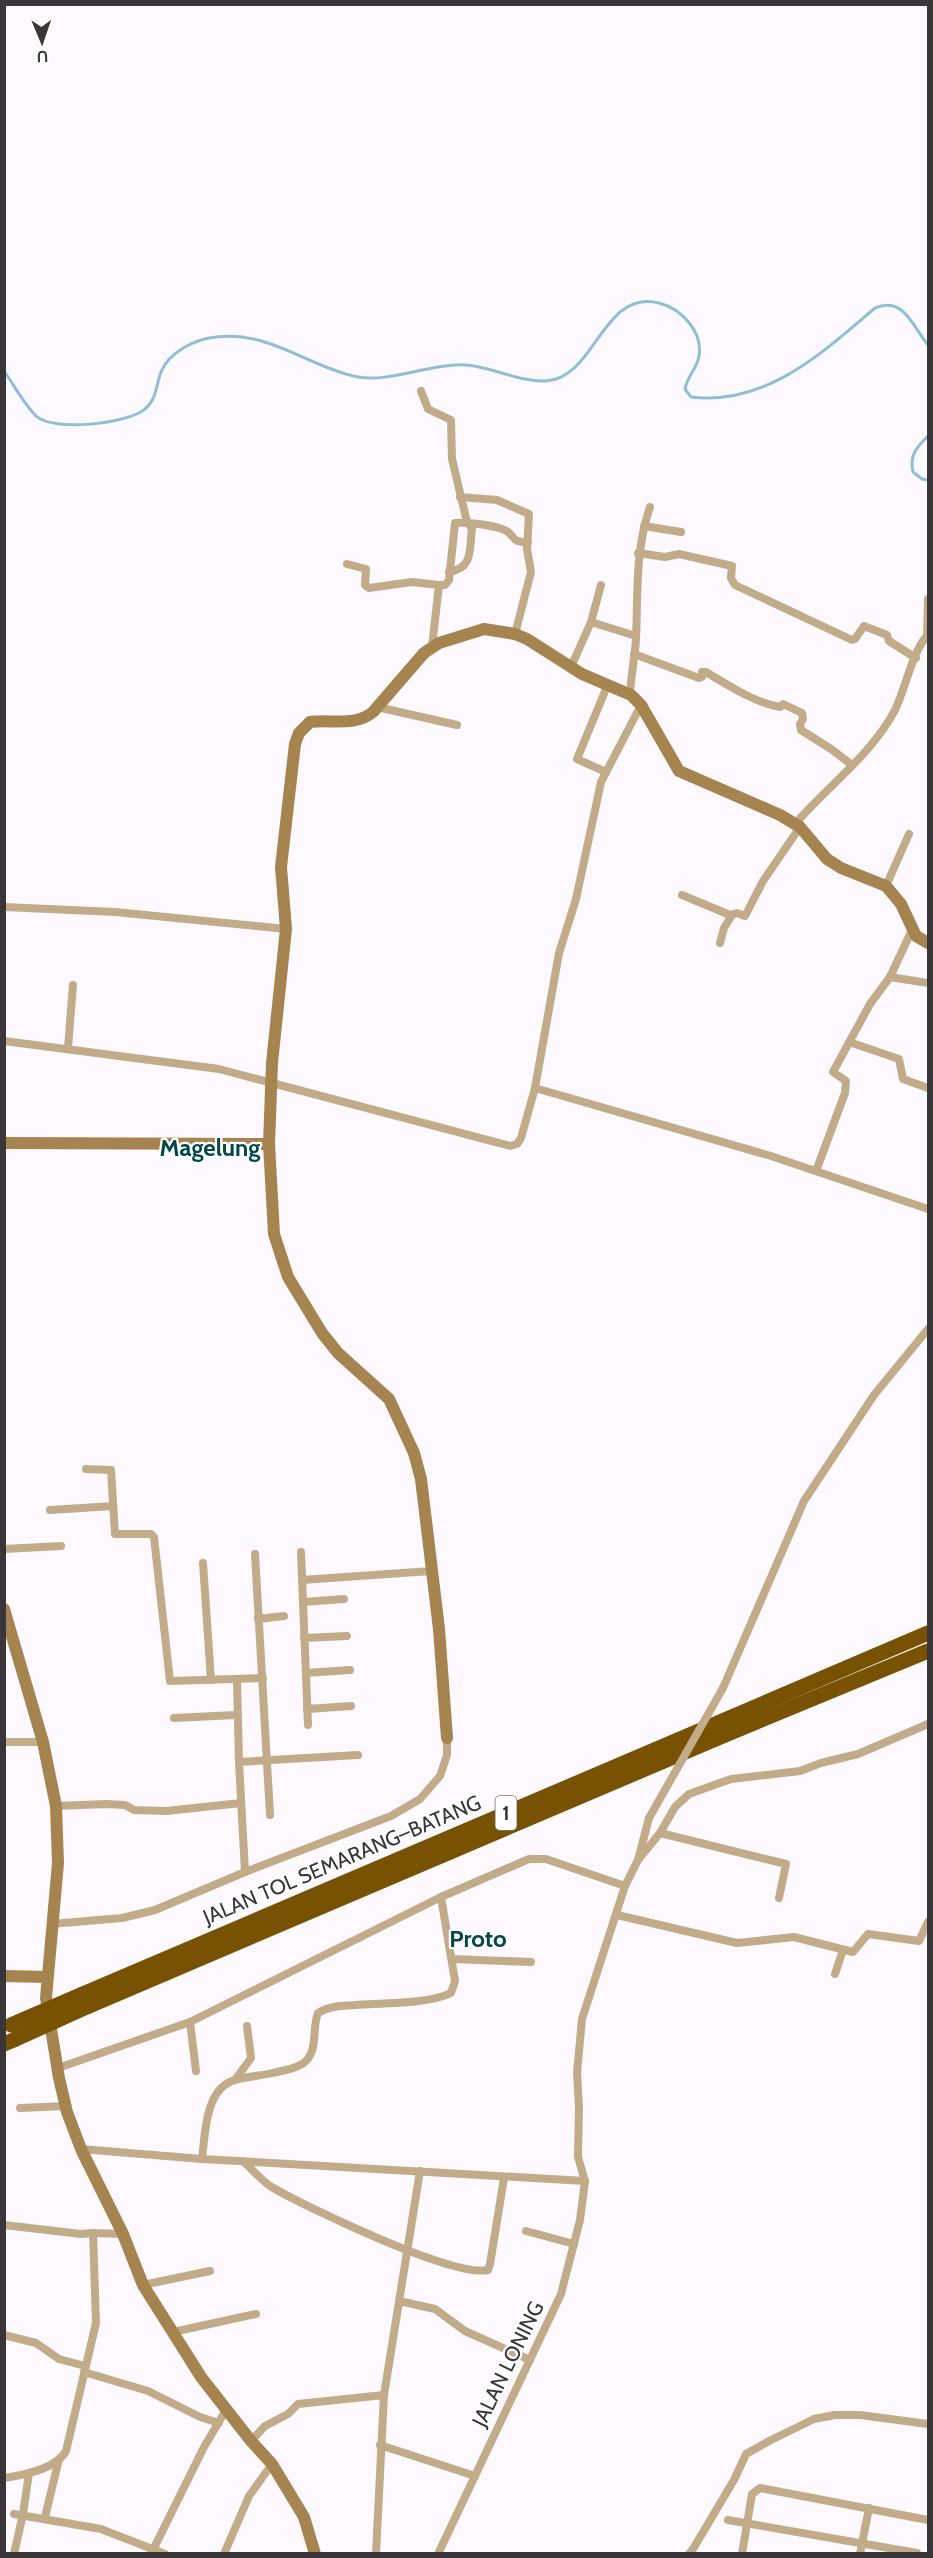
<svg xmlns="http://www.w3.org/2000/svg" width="933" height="2558" font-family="Cabin,sans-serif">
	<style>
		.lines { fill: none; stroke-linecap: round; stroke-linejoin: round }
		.stream { stroke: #8ebfd6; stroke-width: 3 }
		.street { stroke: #c2ab89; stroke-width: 8 }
		.secondary { stroke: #a6844f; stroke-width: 12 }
		.highway { stroke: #775202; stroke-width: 15 }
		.street-bridge { stroke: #c2ab89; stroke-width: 8 }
		.highway-bridge { stroke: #775202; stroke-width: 15 }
		.labels { text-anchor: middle; stroke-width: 4.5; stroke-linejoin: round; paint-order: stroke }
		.shield { fill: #fff; stroke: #747274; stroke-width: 1.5 }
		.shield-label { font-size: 20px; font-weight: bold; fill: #393539 }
		.street-label { font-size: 21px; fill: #393539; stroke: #fff }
		.quarter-label { font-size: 24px; font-weight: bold; fill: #05484b; stroke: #fff }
	</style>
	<rect width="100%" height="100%" fill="#fdf9fe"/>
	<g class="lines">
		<g class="stream">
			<path d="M4,371C14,385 24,404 36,416C53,432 128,424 145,409C157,399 156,385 161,372C169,352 195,339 216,337C268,330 309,367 358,377C389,383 432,363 466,365C493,367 519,382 546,381C596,378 602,289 659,303C682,309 703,332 699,356C697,369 687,376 685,389L691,397C766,406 822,353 875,308C904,296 913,327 928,345"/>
			<path d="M928,436C917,447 909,455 913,472L922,479L928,480"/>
		</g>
		<g class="street">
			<path d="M421,391L428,409L451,420L452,459L467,522L472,529C469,549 474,568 449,572"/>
			<path d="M460,497L497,500L529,514L527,549L531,572L515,634"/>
			<path d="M644,526L681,532"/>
			<path d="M638,553L665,557L679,554L732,566L731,578L735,585L852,640L855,639L864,626L887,635L889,641L916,658"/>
			<path d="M347,564L366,569L365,585L369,588L412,582L439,585L432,647"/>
			<path d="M439,585H445L449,580L455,523C466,522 499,525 508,532C518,541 511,540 528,543"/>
			<path d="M591,622L601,585"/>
			<path d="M927,635L928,599"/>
			<path d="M634,654L699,678L702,677V672H706C728,685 755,703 780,707L783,704L802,713L803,719L800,724L801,730L831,749L852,765"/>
			<path d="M571,667L591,622L636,636"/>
			<path d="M630,694C631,675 635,657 636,639C638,593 635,551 650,507"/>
			<path d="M377,707L457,725"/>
			<path d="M606,772L577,759L608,684"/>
			<path d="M795,824C826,788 873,753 895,710C905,690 913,649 928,635"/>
			<path d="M886,886L909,834"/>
			<path d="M682,895L730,915L737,913L745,916L763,881L800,827"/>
			<path d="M4,907L115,912L286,929"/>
			<path d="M720,943L724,928L732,915"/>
			<path d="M890,977L928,983"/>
			<path d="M4,1041L219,1069L510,1146L517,1144L521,1138L535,1088L559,953L576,899L601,782L641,705"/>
			<path d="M849,1042L899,1059L903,1079L928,1088"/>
			<path d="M68,1048L73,985"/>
			<path d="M535,1088L771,1156L928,1209"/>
			<path d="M816,1171L845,1093L846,1081L833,1072L870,1004L890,977L912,930"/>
			<path d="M86,1469L111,1470L115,1534H151L154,1537L170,1681L263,1678"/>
			<path d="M50,1510L113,1506"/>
			<path d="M4,1549L61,1546"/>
			<path d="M301,1552L308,1725"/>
			<path d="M255,1554L270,1815"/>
			<path d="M203,1563L211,1680"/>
			<path d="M302,1580L431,1571"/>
			<path d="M303,1602L344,1599"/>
			<path d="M258,1619L284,1616"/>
			<path d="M304,1638L347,1636"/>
			<path d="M306,1673L350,1670"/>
			<path d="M237,1679L239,1762"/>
			<path d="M723,1688L804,1501L874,1395L928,1329"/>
			<path d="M307,1709L351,1706"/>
			<path d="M174,1718L236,1715"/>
			<path d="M4,1742H43"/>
			<path d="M56,1806L106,1804L125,1805L134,1810L166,1811L241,1803"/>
			<path d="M660,1833L786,1864L779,1898"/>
			<path d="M638,1860L660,1833L675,1807L689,1794L731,1779L800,1771L821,1763L858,1754L928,1724"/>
			<path d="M245,1872L239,1762L358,1755"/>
			<path d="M617,1915L737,1943L794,1937L853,1952L868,1934L919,1941L928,1922"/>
			<path d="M51,1924L122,1918L155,1910L245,1872L391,1816L420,1799L440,1776L447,1755V1738"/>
			<path d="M452,1959L531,1962"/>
			<path d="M835,1974L843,1950"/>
			<path d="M190,2022L196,2071"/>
			<path d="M58,2068L190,2022L441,1897L529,1859H546L625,1886"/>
			<path d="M235,2080L251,2058L247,2026"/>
			<path d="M20,2108L66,2106"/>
			<path d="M81,2149L202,2159L585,2181"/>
			<path d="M202,2159C205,2136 205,2091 232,2081C246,2076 262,2076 277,2072C286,2070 299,2068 306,2061C318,2049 312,2027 318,2013C329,2006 342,2006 355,2005C381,2003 429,2004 451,1993L455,1981L441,1897"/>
			<path d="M243,2161C252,2169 260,2179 270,2186C303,2206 454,2278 488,2270L490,2264L504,2178"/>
			<path d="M4,2225L81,2234L93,2233"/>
			<path d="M526,2231L574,2244"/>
			<path d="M143,2285L210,2271"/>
			<path d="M399,2301L435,2309L465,2331L530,2360"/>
			<path d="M173,2332L256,2314"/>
			<path d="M4,2335L36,2343L59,2359L85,2366"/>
			<path d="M84,2372L148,2391L200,2417L219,2423"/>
			<path d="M251,2441L265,2426L288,2414L298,2404L384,2395"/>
			<path d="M380,2445L475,2476"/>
			<path d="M4,2478C24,2475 56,2469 66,2451L96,2323L93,2233L123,2234"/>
			<path d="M14,2514L101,2529L165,2554"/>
			<path d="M45,2517L59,2459"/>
			<path d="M728,2520L917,2553"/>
			<path d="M14,2554L23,2514L29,2473"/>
			<path d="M151,2554L204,2447L226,2410"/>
			<path d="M224,2554L249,2496L272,2464"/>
			<path d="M376,2554L384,2395L420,2171"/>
			<path d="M438,2554L561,2294L580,2220L585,2181L578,2157L579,2107L577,2073L582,2019L625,1886L638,1860L649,1818"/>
			<path d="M689,2554L693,2549L734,2480L746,2454L769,2441L814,2419L835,2415H860L928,2424"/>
			<path d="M742,2554L752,2494L760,2488L928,2520"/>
			<path d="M860,2554L869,2508"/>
		</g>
		<g class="secondary">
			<path d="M4,1143L269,1144L272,1063L286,929L281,867L295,744L299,733L310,722C331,719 355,727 373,712L424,653L439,643L484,629L515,634L527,639L582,674L631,695L641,705L679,771L780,815L800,827L827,859L841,868L886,886L901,904L916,936L928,943"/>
			<path d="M269,1144L274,1234L288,1277L322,1333L338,1353L389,1399L414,1453L421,1479L439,1629L447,1738"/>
			<path d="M4,1609L43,1742L56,1806L58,1863L46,1998L59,2078L67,2112L81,2149L123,2234L143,2285L201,2377L251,2441L272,2464L304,2517L315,2554"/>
			<path d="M4,1976L47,1977"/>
		</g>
		<g class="highway">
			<path d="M83,1994L928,1633"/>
			<path d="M89,2006L725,1735L928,1651"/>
			<path d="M4,2044L16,2039"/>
		</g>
		<path class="street-bridge" d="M649,1818L723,1688"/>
		<g class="highway-bridge">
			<path d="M11,2025L83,1994"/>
			<path d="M16,2039L89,2006"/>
		</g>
	</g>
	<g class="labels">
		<rect class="shield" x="495.5" y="1796" width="21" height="34" rx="4.5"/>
		<g class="shield-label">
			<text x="506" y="1820">1</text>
		</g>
		<g class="street-label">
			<text transform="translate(342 1860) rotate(-23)" y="7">JALAN TOL SEMARANG–BATANG</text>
			<text transform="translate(508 2364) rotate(-64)" y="7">JALAN LONING</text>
		</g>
		<g class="quarter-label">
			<text x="210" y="1156">Magelung</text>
			<text x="478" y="1947">Proto</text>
		</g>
	</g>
	<rect width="933" height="2558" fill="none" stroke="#393539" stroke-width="12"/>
	<g transform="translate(42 42) rotate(178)" stroke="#ffffff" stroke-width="4.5" paint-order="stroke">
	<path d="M0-4.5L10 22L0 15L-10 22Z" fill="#393539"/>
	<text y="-9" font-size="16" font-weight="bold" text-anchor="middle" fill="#393539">U</text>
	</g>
</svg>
